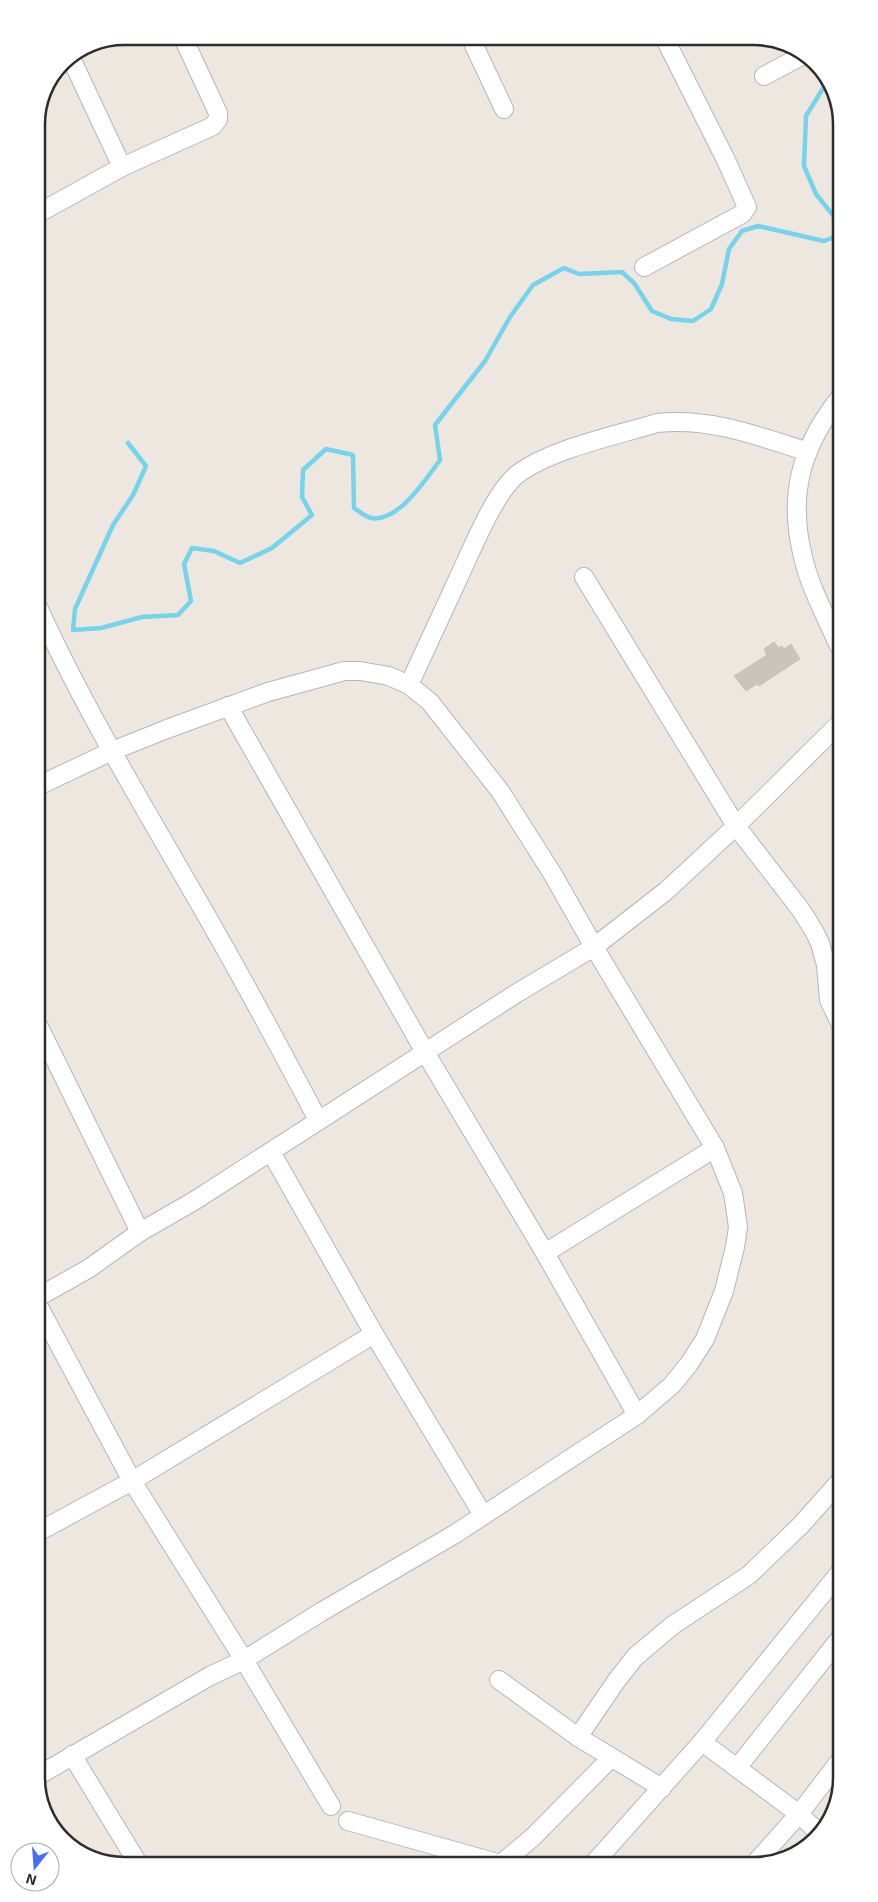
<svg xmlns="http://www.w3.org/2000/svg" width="878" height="1902" font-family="'Exo 2',sans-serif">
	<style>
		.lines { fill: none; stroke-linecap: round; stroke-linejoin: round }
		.stream { stroke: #75d3ec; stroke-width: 4.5 }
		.building { fill: #c9c5bd; stroke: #c9c2b9 }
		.minor-casing { stroke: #b2b6bf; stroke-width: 20 }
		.minor { stroke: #fff; stroke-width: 18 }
		.rim { fill: none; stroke: #2c2c2c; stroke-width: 2.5 }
	</style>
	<rect width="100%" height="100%" fill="#ede7df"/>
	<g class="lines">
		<g class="stream">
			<path d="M827,82L806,116L804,166L816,194L836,219L837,228"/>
			<path d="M128,443L146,466L133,495L113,525L75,609L73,630L101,628L142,617L178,615L191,601L184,564L192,548L214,551L240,563L272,548L312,515L302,497L303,470L326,449L353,455L354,508C359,511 365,517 371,518C398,523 426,479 440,460L435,425L485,361L510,317L533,285L564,268L579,274L622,272L634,283L652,311L671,319L693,321L711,309L722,284L729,249L742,231L758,226L824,241L837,236"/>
		</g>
	</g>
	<path class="building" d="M774,642L779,648L782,646L784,649L791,644L800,659L759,686L757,684L746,691L734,676L767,655L764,649Z"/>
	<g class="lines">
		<defs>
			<g id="minor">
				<path d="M471,39L504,109"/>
				<path d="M764,76L805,54"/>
				<path d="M122,167L213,126L218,119V113L185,42"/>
				<path d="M37,214L122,167L70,56"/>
				<path d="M644,267L742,214L747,207L726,160L664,37"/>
				<path d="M838,400C800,449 788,497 803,557C809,585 827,619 839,646"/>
				<path d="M584,577L736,826L801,910L814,931L820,943L826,965L829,1000L840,1023"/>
				<path d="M38,607C83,706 140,800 194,894C237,968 278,1044 318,1120"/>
				<path d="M409,685C425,651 441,616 457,581C470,554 495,490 519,473C554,448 615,436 657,423C710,417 758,436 808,452"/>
				<path d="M228,706L425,1052L545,1253L637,1415"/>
				<path d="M38,786L112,751L167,729L268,692L330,675L344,671H360L389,676L409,685L430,702L500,791L552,873L594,947L715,1148L733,1193L738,1227L735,1247L724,1291L705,1339L689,1364L672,1385L637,1415L455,1534L321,1612L244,1660L210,1676L41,1774"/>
				<path d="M39,1027L140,1232"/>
				<path d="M271,1152L374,1334L483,1515"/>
				<path d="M545,1253L715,1148"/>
				<path d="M40,1296L88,1269L140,1232L194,1201L517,993L594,947L666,891L736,826L839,724"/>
				<path d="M40,1309L132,1481L244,1660L331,1806"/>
				<path d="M40,1531L132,1481L374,1334"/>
				<path d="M499,1680L578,1737L662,1788"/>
				<path d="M578,1737L617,1680L635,1657L673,1625L749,1575L801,1525L841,1480"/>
				<path d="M702,1742L799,1814L820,1834"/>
				<path d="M72,1755L139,1865"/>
				<path d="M737,1768L841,1637"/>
				<path d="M348,1821L497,1863"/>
				<path d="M757,1861L799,1814L842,1758"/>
				<path d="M595,1862L702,1742L841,1571"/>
				<path d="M502,1863L533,1837L611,1758"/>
			</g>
		</defs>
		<use href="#minor" class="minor-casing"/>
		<use href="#minor" class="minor"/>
	</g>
	<path d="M0 0H878V1902H0ZM124 45H754A79 79 0 0 1 833 124V1778A79 79 0 0 1 754 1857H124A79 79 0 0 1 45 1778V124A79 79 0 0 1 124 45Z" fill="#fff" fill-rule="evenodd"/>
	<path class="rim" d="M124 45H754A79 79 0 0 1 833 124V1778A79 79 0 0 1 754 1857H124A79 79 0 0 1 45 1778V124A79 79 0 0 1 124 45Z"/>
	<g transform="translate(35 1867) rotate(197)"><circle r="24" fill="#ffffff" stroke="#ababab"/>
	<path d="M0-4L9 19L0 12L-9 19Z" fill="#446ff6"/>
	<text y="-8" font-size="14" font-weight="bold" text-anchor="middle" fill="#2c2c2c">N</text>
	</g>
</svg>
